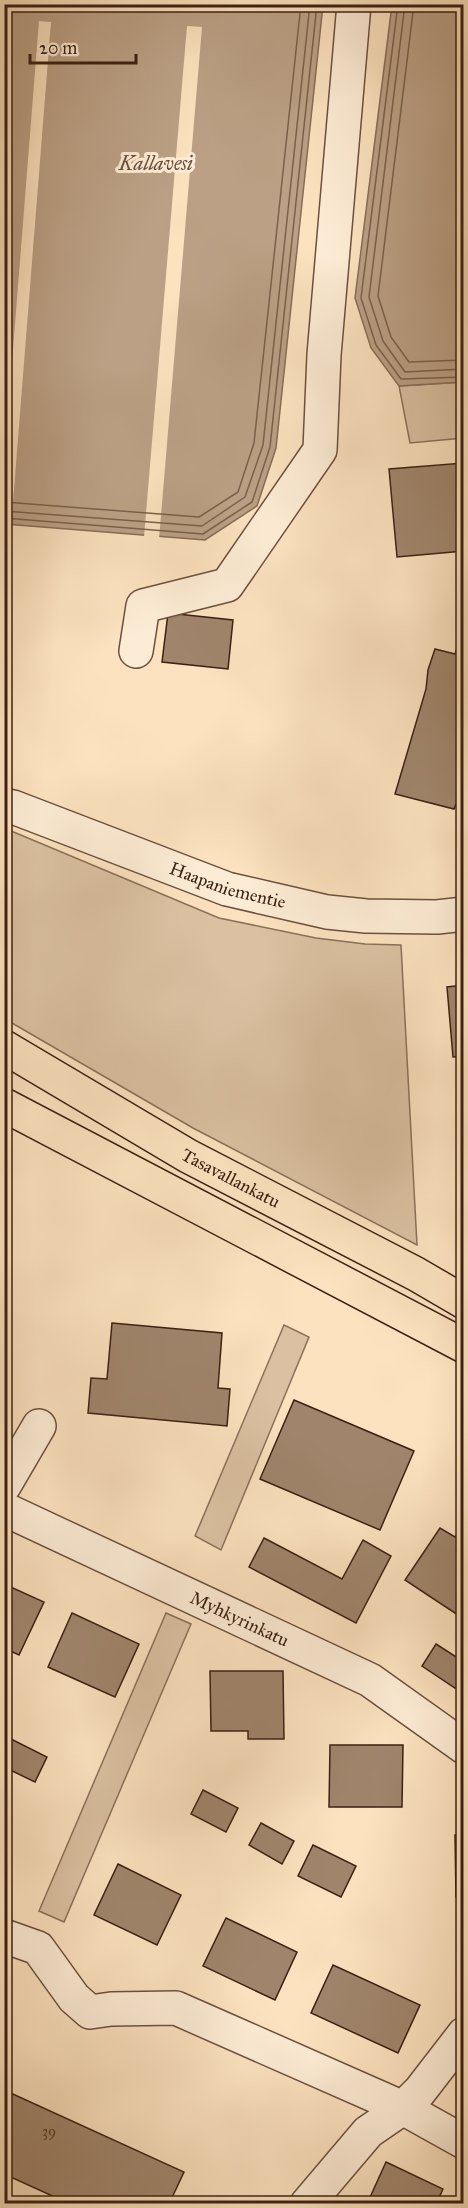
<svg xmlns="http://www.w3.org/2000/svg" width="468" height="2208" font-family="'IM FELL Great Primer',serif">
	<style>
		.green { fill: #dbc1a2; stroke: #8c705a; stroke-width: 1.5 }
		.water { fill: #bba085; stroke: #886d57; stroke-width: 1.5 }
		.pier { fill: #fce2bf }
		.lines { fill: none; stroke-linecap: round; stroke-linejoin: round }
		.shore { stroke: #7c604c; stroke-width: 1.5 }
		.building { fill: #a0856c; stroke: #3c2013; stroke-width: 1.5 }
		.minor-casing { stroke: #6c503e; stroke-width: 36 }
		.major-casing { stroke: #3c2013; stroke-width: 36 }
		.minor { stroke: #fdecd5; stroke-width: 33 }
		.major { stroke: #fce2bf; stroke-width: 33 }
		.labels { text-anchor: middle; stroke-width: 6; stroke-linejoin: round; paint-order: stroke }
		.number-label { font-size: 15px; fill: #553929 }
		.street-label { font-size: 18px; fill: #3c2013; stroke: #fdecd5 }
		.water-label { font-size: 20px; font-style: italic; fill: #684d3b; stroke: #fdecd5 }
	</style>
	<rect width="100%" height="100%" fill="#fce2bf"/>
	<filter id="stains"><feTurbulence type="fractalNoise" baseFrequency=".00333" numOctaves="4"/><feColorMatrix values="0 0 0 0 .2 0 0 0 0 .09 0 0 0 0 .02 0 0 0 .5 -.17"/></filter>
	<radialGradient id="worn" r=".72"><stop offset=".6" stop-color="#630" stop-opacity="0"/><stop offset="1" stop-color="#630" stop-opacity=".3"/></radialGradient>
	<g class="green">
		<path d="M463,382V438L410,443L399,386Z"/>
		<path d="M4,828L219,918L316,938L365,944L401,945L417,1245L193,1128L5,1019Z"/>
		<path d="M284,1325L309,1337L221,1550L195,1536Z"/>
		<path d="M166,1613L191,1624L64,1922L39,1911Z"/>
	</g>
	<g class="water">
		<path d="M4,5H323L276,448L257,506L205,540L5,524Z"/>
		<path d="M392,5H463V382L399,386L371,348L355,298Z"/>
	</g>
	<g class="pier">
		<path d="M39,21L51,22L11,527H5V450Z"/>
		<path d="M187,26L202,27L159,539L144,537Z"/>
	</g>
	<g class="lines">
		<g class="shore">
			<path d="M398,4L361,298L376,345L401,379L464,377"/>
			<path d="M405,4L369,297L383,341L405,372L464,369"/>
			<path d="M414,4L378,296L391,337L409,362L464,360"/>
			<path d="M4,502L199,517L238,492L254,443L301,4"/>
			<path d="M4,511L202,526L245,497L263,445L310,4"/>
			<path d="M4,518L203,534L252,502L270,447L317,4"/>
		</g>
	</g>
	<g class="building">
		<path d="M464,463V551L397,557L389,469Z"/>
		<path d="M168,613L233,620L228,669L162,662Z"/>
		<path d="M460,639L464,640V798L458,799L454,809L395,794L426,689L428,670L435,649L455,654Z"/>
		<path d="M464,985V1056L453,1057L447,987Z"/>
		<path d="M112,1323L222,1333L218,1388L230,1389L227,1426L88,1413L91,1378L107,1379Z"/>
		<path d="M294,1400L414,1451L380,1530L260,1479Z"/>
		<path d="M464,1526V1619L405,1580L440,1528L455,1537Z"/>
		<path d="M264,1538L342,1579L363,1540L391,1556L356,1623L249,1567Z"/>
		<path d="M4,1584L44,1602L19,1655L4,1648Z"/>
		<path d="M72,1613L139,1644L115,1697L48,1667Z"/>
		<path d="M436,1644L464,1662V1694L422,1666Z"/>
		<path d="M210,1671H283L284,1739H248V1731H211Z"/>
		<path d="M11,1739L47,1757L35,1782L4,1767V1752Z"/>
		<path d="M330,1745H403L402,1807H329Z"/>
		<path d="M203,1790L238,1808L226,1832L191,1814Z"/>
		<path d="M261,1823L294,1841L282,1864L249,1845Z"/>
		<path d="M455,1835H464V1897H456Z"/>
		<path d="M313,1845L356,1866L341,1897L298,1876Z"/>
		<path d="M118,1864L181,1895L157,1945L94,1915Z"/>
		<path d="M226,1918L297,1952L275,2000L203,1966Z"/>
		<path d="M333,1965L420,2005L398,2053L311,2013Z"/>
		<path d="M4,2090L184,2172L169,2204H70L4,2174Z"/>
		<path d="M386,2162L443,2189L438,2200L445,2204H367Z"/>
	</g>
	<g class="lines">
		<defs>
			<g id="minor">
				<path d="M136,651L143,606L227,585L320,450L324,355L354,4"/>
				<path id="s1" d="M4,805L13,807L227,889L327,912L366,916L437,917L464,914"/>
				<path d="M4,1486L39,1426"/>
				<path id="s2" d="M4,1509L370,1680L464,1747"/>
				<path d="M4,1936L38,1948L74,1998L90,2012L111,2009L176,2008L403,2108L420,2091L464,2034"/>
				<path d="M307,2204L368,2132L403,2108L464,2142"/>
			</g>
			<g id="major">
				<path id="s3" d="M4,1047L188,1156L416,1274L464,1302"/>
				<path d="M4,1105L464,1346"/>
			</g>
		</defs>
		<use href="#minor" class="minor-casing"/>
		<use href="#major" class="major-casing"/>
		<use href="#minor" class="minor"/>
		<use href="#major" class="major"/>
	</g>
	<g class="labels">
		<g class="number-label">
			<text x="49" y="2136">39</text>
		</g>
		<g class="street-label">
			<text dy="6" stroke="none"><textPath href="#s1" startOffset="238">Haapaniementie</textPath></text>
			<text dy="6" stroke="none"><textPath href="#s3" startOffset="262">Tasavallankatu</textPath></text>
			<text dy="6" stroke="none"><textPath href="#s2" startOffset="260">Myhkyrinkatu</textPath></text>
		</g>
		<g class="water-label">
			<text x="156" y="170">Kallavesi</text>
		</g>
	</g>
	<rect width="468" height="2208" fill="none" stroke="#fce2bf" stroke-width="24"/>
	<rect x="6" y="6" width="456" height="2196" fill="none" stroke="#3c2013" stroke-width="3"/>
	<rect x="12" y="12" width="444" height="2184" fill="none" stroke="#3c2013" stroke-width="1.5"/>
	<path d="M30 54v9h106v-9" fill="none" stroke="#3c2013" stroke-width="3"/>
	<text x="39" y="54" font-size="18" fill="#3c2013" stroke="#fdecd5" stroke-width="4.5" paint-order="stroke">20 m</text>
	<rect width="100%" height="100%" filter="url(#stains)"/>
	<rect width="100%" height="100%" fill="url(#worn)"/>
</svg>
